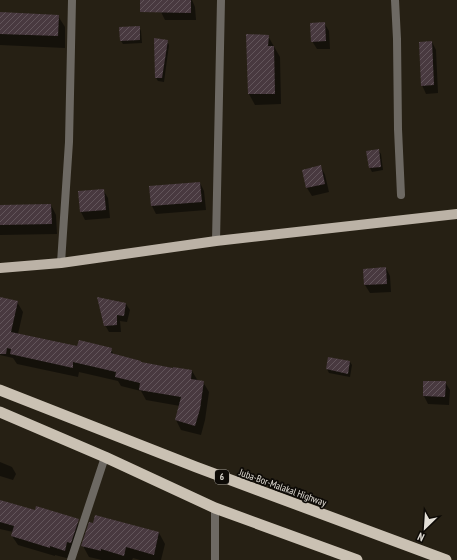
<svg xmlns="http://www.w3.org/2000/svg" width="457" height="560" font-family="'PT Sans Narrow',sans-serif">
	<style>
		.shadow { fill: #0007 }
		.building { fill: url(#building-hatch) }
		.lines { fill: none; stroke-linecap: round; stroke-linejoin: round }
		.minor { stroke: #6d6963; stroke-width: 8 }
		.primary { stroke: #bbb2a6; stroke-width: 10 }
		.trunk { stroke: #cac1b3; stroke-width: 11 }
		.labels { text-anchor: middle; stroke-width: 3.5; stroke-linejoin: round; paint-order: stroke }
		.shield { fill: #0d0a06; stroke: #a39f98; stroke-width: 1 }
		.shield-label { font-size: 9px; font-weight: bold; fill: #e3dfd7 }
		.street-label { font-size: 10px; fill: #e3dfd7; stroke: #0d0a06 }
	</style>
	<defs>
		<pattern id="building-hatch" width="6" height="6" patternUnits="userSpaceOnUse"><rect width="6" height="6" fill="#48393f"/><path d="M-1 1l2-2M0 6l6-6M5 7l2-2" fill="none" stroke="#62555a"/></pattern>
	</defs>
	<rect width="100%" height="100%" fill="#262014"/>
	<g class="shadow">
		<path d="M161,0H192L195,7L196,20H165L161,12Z"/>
		<path d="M0,13L58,16L65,27V48L0,45Z"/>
		<path d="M324,23L329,31L330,49H317L312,41Z"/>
		<path d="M139,27L141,31L142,43L123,44L121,41Z"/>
		<path d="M268,36L280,57L281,104L255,105L249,94Z"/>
		<path d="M167,41L169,45L164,82L158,81L156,78Z"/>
		<path d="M432,42L436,50L438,93L426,94L422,85Z"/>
		<path d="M378,150L381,154L383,170L372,172L370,168L368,152Z"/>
		<path d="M321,167L325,175L329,192L312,196L307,188Z"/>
		<path d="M200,183L204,191L206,210L156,214L152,206Z"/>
		<path d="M103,190L108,198L110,218L85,220L81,212Z"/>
		<path d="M51,205L56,215L57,234L0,235V206Z"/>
		<path d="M386,268L390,276L391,292L370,293L365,285L364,270Z"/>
		<path d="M0,298L17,302L23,312L18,334L78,347L110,348L114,355L141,363L192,371L198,381L203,382L209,392L205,420L201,435L181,430L176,420L180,406L146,400L141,391L121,386L118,381L79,372L78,377L17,364L13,358L0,355Z"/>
		<path d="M126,304L130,310L127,322L120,321L121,332H109L105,325Z"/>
		<path d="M350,362L352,365L350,377L329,373L327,369Z"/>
		<path d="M424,382H445L450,390L449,405L428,404L424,396Z"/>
		<path d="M0,462L12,467L16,474L13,480L0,476Z"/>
		<path d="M0,501L77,522L82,531L70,559L55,555V556L18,545L12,536L13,532L0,529Z"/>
		<path d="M159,533L165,544L161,560H140L133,558L132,560H102L89,557L83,546Z"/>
	</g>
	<g class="building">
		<path d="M140,0H191V13L140,12Z"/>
		<path d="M0,12L59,15L58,36L0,34Z"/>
		<path d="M325,22L326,41L311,42L310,23Z"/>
		<path d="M140,26V40L120,41L119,27Z"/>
		<path d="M246,34L269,35L268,46H274L275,94H248Z"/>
		<path d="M154,38L168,40L162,78H155Z"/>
		<path d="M432,41L434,85L421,86L419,42Z"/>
		<path d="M379,149L381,167L369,168L366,151Z"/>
		<path d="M321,165L325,184L306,188L302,170Z"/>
		<path d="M200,182L202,202L151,206L149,186Z"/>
		<path d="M104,189L106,210L80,212L78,191Z"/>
		<path d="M51,204L52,224L0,225V205Z"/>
		<path d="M386,267L387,284L364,285L363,269Z"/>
		<path d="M0,297L18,301L11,332L77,346L79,340L112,348L111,353L141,361V362L173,368V367L192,370L191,379L204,381L200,409L195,426L175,420L181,397L139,390L140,383L115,377L116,372L73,362V368L10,354L11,349L7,348L6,354H0Z"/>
		<path d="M97,297L126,303L124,316L117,315V325L104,326Z"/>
		<path d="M328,357L350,361L348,374L326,369Z"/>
		<path d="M423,381H446L445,397L423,396Z"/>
		<path d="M0,500L35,510L36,506L79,519L71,543L67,542L65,551L50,546V548L11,536L14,526L0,522Z"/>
		<path d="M95,515L159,532L154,555L126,547L124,556L101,549V551L81,546L89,522L93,523Z"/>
	</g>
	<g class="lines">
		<g class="minor">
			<path d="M395,0L397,39L398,129L401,195"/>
			<path d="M216,241L221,0"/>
			<path d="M61,263L69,142L72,0"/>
			<path d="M215,508V560"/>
			<path d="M71,560L105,457"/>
		</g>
		<path class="primary" d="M0,268L61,263L216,241L457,214"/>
		<g class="trunk">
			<path d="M0,390L196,467L446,560"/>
			<path d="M0,412L105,457L215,508L357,560"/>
		</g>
	</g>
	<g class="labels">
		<rect class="shield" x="215" y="470" width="14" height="14" rx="3"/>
		<g class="shield-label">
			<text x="222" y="480">6</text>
		</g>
		<g class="street-label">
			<text transform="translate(283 487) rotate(20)" y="4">Juba-Bor-Malakal Highway</text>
		</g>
	</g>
	<g transform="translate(425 528) rotate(205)" stroke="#0d0a06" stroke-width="3" paint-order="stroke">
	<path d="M0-3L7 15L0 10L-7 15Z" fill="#e3dfd7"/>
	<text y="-6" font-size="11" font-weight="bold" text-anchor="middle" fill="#e3dfd7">N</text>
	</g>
</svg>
